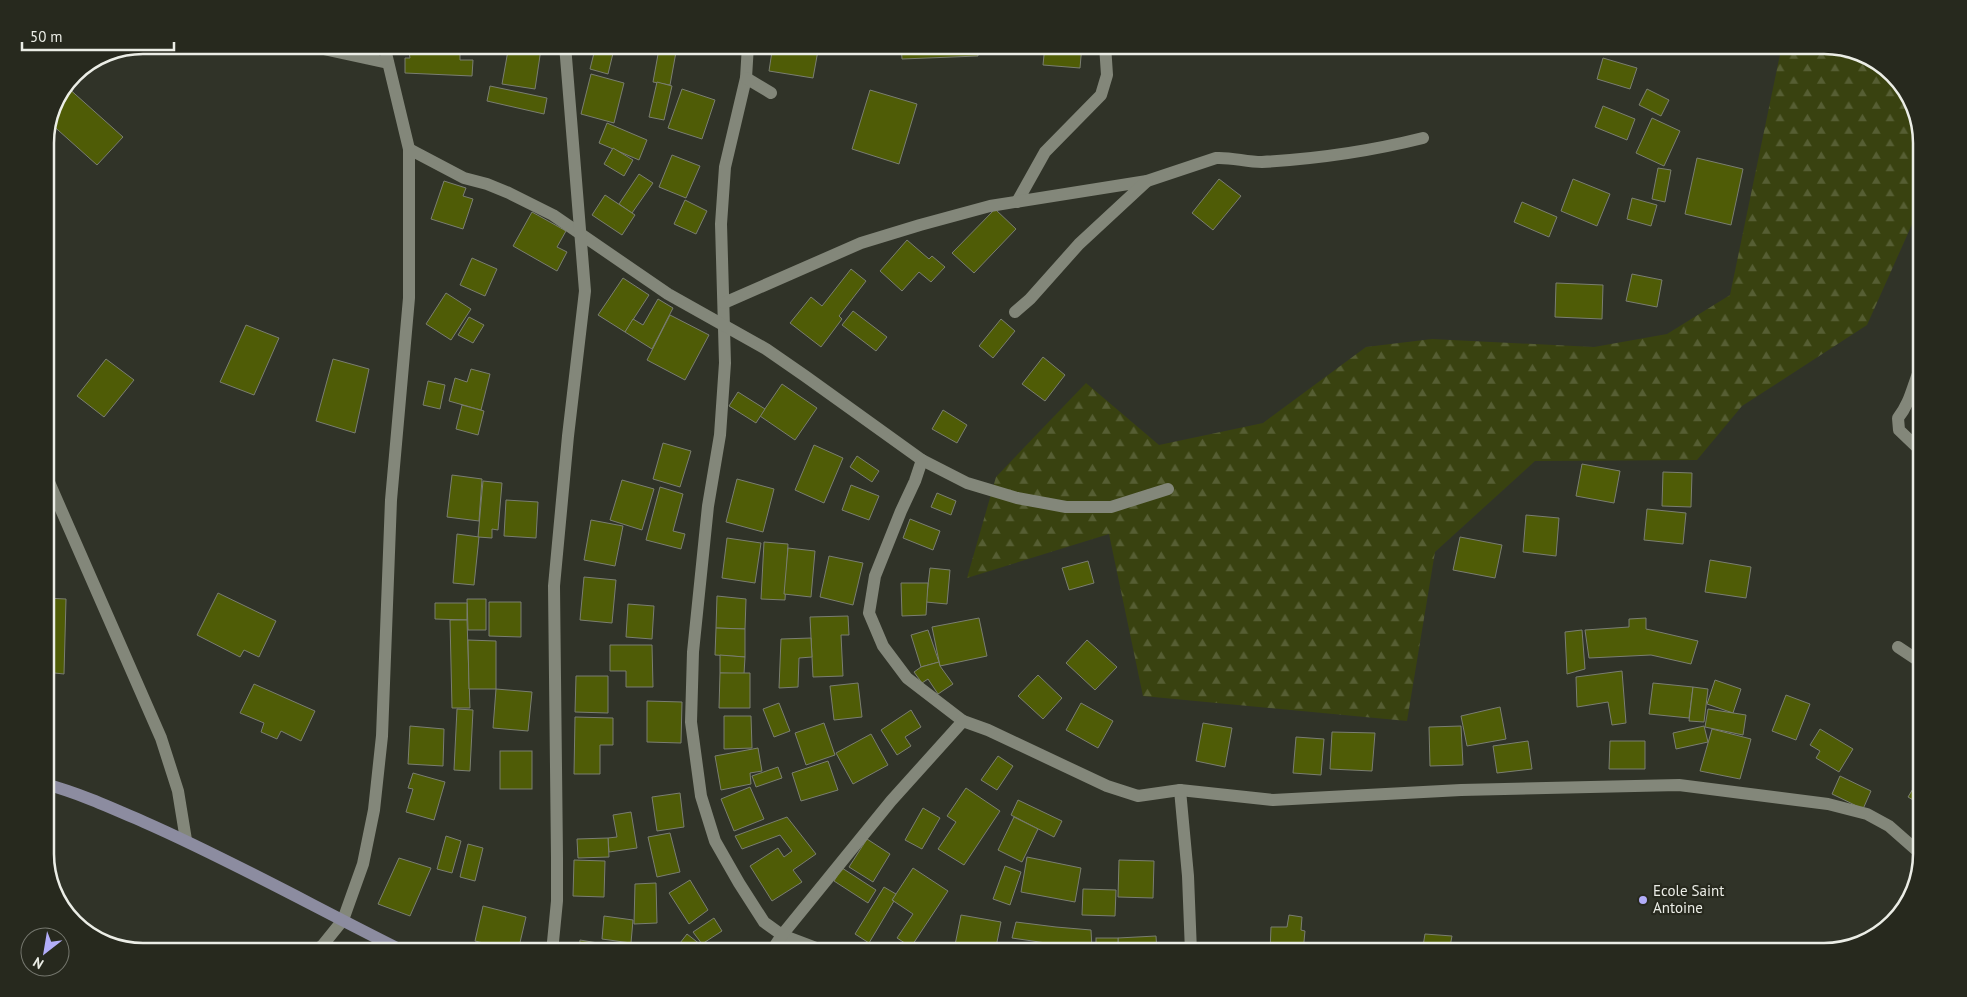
<svg xmlns="http://www.w3.org/2000/svg" width="1967" height="997" font-family="'PT Sans',sans-serif">
	<style>
		.forest { fill: url(#forest-firs) }
		.building { fill: #4f5c06; stroke: #7a7e71 }
		.lines { fill: none; stroke-linecap: round; stroke-linejoin: round }
		.minor { stroke: #83877a; stroke-width: 12 }
		.secondary { stroke: #8c8ca0; stroke-width: 12 }
		.poi-dot { fill: #b2adf9; stroke: #27291e; stroke-width: 2 }
		.labels { text-anchor: middle; stroke-width: 4.5; stroke-linejoin: round; paint-order: stroke }
		.poi-label { font-size: 15px; fill: #ebede6; stroke: #27291e; text-anchor: start }
		.rim { fill: none; stroke: #ebede6; stroke-width: 2.5 }
	</style>
	<defs>
		<pattern id="forest-firs" width="22" height="20" patternUnits="userSpaceOnUse" patternTransform="scale(1.25)"><rect width="22" height="20" fill="#394210"/><path d="M5 1l3.5 6h-7zM16 11l3.5 6h-7z" fill="#565e33"/></pattern>
	</defs>
	<rect width="100%" height="100%" fill="#303328"/>
	<path class="forest" d="M1782,45H1824L1867,55L1905,88L1922,137V202L1867,325L1742,406L1697,460L1535,461L1435,552L1407,721L1143,696L1109,534L967,578L996,477L1086,383L1159,445L1263,423L1366,347L1432,339L1594,347L1667,334L1730,295Z"/>
	<g class="building">
		<path d="M408,45H460V60H473L472,76L405,73V58H410Z"/>
		<path d="M509,45L541,49L535,89L502,84Z"/>
		<path d="M596,45H615L608,74L590,69Z"/>
		<path d="M773,45H819L813,78L769,71Z"/>
		<path d="M901,45H978V56L902,59Z"/>
		<path d="M1045,45H1082L1080,68L1043,65Z"/>
		<path d="M659,49L676,52L670,85L653,82Z"/>
		<path d="M1603,58L1637,68L1630,89L1597,79Z"/>
		<path d="M591,74L624,83L614,123L581,114Z"/>
		<path d="M657,82L672,86L664,120L649,117Z"/>
		<path d="M66,86L123,137L97,165L49,122L53,105Z"/>
		<path d="M490,86L547,98L544,114L487,101Z"/>
		<path d="M682,89L715,100L702,139L668,128Z"/>
		<path d="M1647,89L1669,100L1661,116L1639,105Z"/>
		<path d="M870,90L917,104L899,164L852,149Z"/>
		<path d="M1603,106L1635,119L1627,140L1595,127Z"/>
		<path d="M1652,118L1680,131L1664,166L1636,153Z"/>
		<path d="M607,123L647,140L639,160L599,143Z"/>
		<path d="M613,148L633,160L624,176L604,164Z"/>
		<path d="M672,155L700,166L686,198L659,187Z"/>
		<path d="M1697,158L1743,169L1731,225L1685,214Z"/>
		<path d="M1658,168L1671,170L1665,202L1652,199Z"/>
		<path d="M639,174L653,183L632,213L619,204Z"/>
		<path d="M1219,179L1241,196L1213,230L1192,213Z"/>
		<path d="M1573,179L1610,194L1597,226L1561,211Z"/>
		<path d="M444,181L466,188L463,196L473,199L463,229L431,219Z"/>
		<path d="M605,195L635,215L622,235L592,215Z"/>
		<path d="M1632,198L1657,205L1651,226L1627,219Z"/>
		<path d="M685,200L707,211L696,234L674,224Z"/>
		<path d="M1522,202L1557,217L1549,237L1514,222Z"/>
		<path d="M995,209L1016,229L974,273L952,253Z"/>
		<path d="M532,212L566,231L557,247L567,252L557,271L513,246Z"/>
		<path d="M907,240L929,259L932,256L945,267L931,282L919,272L902,291L880,271Z"/>
		<path d="M472,258L497,269L485,296L460,285Z"/>
		<path d="M851,269L866,281L839,316L842,319L821,347L790,323L811,297L822,306Z"/>
		<path d="M1632,274L1662,280L1657,307L1626,301Z"/>
		<path d="M623,278L649,295L625,332L598,315Z"/>
		<path d="M1556,283L1603,285L1602,319L1555,317Z"/>
		<path d="M446,293L471,309L451,340L426,324Z"/>
		<path d="M658,299L673,308L652,349L625,332L633,319L643,325Z"/>
		<path d="M853,311L887,337L876,351L842,325Z"/>
		<path d="M670,315L709,335L685,380L647,360Z"/>
		<path d="M469,317L484,325L473,343L458,335Z"/>
		<path d="M1001,319L1015,331L993,358L979,346Z"/>
		<path d="M246,325L279,338L254,395L220,382Z"/>
		<path d="M1043,357L1065,375L1045,401L1022,384Z"/>
		<path d="M106,359L134,380L104,417L77,396Z"/>
		<path d="M333,359L369,369L355,433L316,421Z"/>
		<path d="M471,369L490,374L481,410L449,401L455,378L467,382Z"/>
		<path d="M428,381L445,385L440,409L423,405Z"/>
		<path d="M782,384L817,408L795,440L760,416Z"/>
		<path d="M738,392L765,409L756,423L729,406Z"/>
		<path d="M462,405L484,411L478,435L456,429Z"/>
		<path d="M943,410L967,425L957,443L932,429Z"/>
		<path d="M663,443L691,451L680,487L653,479Z"/>
		<path d="M814,445L843,458L824,503L795,490Z"/>
		<path d="M857,456L879,471L872,482L850,467Z"/>
		<path d="M1582,464L1620,471L1614,503L1576,496Z"/>
		<path d="M1663,472L1692,473L1691,507L1662,506Z"/>
		<path d="M452,475L482,479L479,521L447,517Z"/>
		<path d="M737,479L774,489L763,532L726,522Z"/>
		<path d="M622,480L654,489L642,530L610,520Z"/>
		<path d="M483,481L502,483L498,530L492,529V538L478,537Z"/>
		<path d="M851,485L879,496L869,520L842,510Z"/>
		<path d="M660,487L683,494L673,531L685,534L681,549L646,540Z"/>
		<path d="M937,493L956,501L951,515L931,507Z"/>
		<path d="M506,500L538,502L536,538L504,536Z"/>
		<path d="M1647,509L1686,513L1683,544L1644,540Z"/>
		<path d="M1526,515L1559,518L1556,556L1523,552Z"/>
		<path d="M910,519L940,531L933,550L903,538Z"/>
		<path d="M591,520L623,526L615,566L584,560Z"/>
		<path d="M457,534L479,537L474,585L453,583Z"/>
		<path d="M1460,537L1502,545L1495,578L1453,570Z"/>
		<path d="M727,538L761,543L755,583L722,578Z"/>
		<path d="M764,542L788,544L785,600L761,599Z"/>
		<path d="M788,548L815,551L811,597L784,594Z"/>
		<path d="M829,556L863,563L853,605L820,597Z"/>
		<path d="M1710,560L1751,567L1746,598L1705,592Z"/>
		<path d="M1088,561L1094,583L1069,590L1062,568Z"/>
		<path d="M930,568L950,570L947,604L926,602Z"/>
		<path d="M584,577L616,580L612,623L580,620Z"/>
		<path d="M901,583H928L926,615L902,616Z"/>
		<path d="M218,593L276,621L259,657L244,650L240,657L197,635Z"/>
		<path d="M717,596L746,599L745,629L716,628Z"/>
		<path d="M45,598L66,599L64,674L45,672Z"/>
		<path d="M467,599H486V630H468Z"/>
		<path d="M489,602H521V637L489,636Z"/>
		<path d="M435,603H467V620L435,619Z"/>
		<path d="M628,604L654,606L652,639L626,637Z"/>
		<path d="M848,616L849,635H841L843,676L813,677L810,617Z"/>
		<path d="M979,618L987,656L940,666L932,627Z"/>
		<path d="M1646,618V629L1698,641L1691,664L1651,655L1589,658L1585,630L1629,627V619Z"/>
		<path d="M450,620H467L470,708H452Z"/>
		<path d="M716,628L745,629V657L715,655Z"/>
		<path d="M928,630L939,662L921,667L911,635Z"/>
		<path d="M1582,630L1585,669L1567,674L1565,632Z"/>
		<path d="M811,638L812,657L799,658L798,687L779,688L781,639Z"/>
		<path d="M468,640L496,641V689H469Z"/>
		<path d="M1087,640L1117,667L1095,690L1066,663Z"/>
		<path d="M610,645H652L653,687H626V671H610Z"/>
		<path d="M720,655L745,657L744,674L720,673Z"/>
		<path d="M939,662L940,666L953,684L938,694L928,679L922,683L914,672L921,667Z"/>
		<path d="M1622,671L1626,723L1612,725L1608,702L1577,707L1576,677Z"/>
		<path d="M720,673H750V708H719Z"/>
		<path d="M1038,675L1062,698L1043,719L1018,696Z"/>
		<path d="M576,676H608V713L575,712Z"/>
		<path d="M1715,680L1741,689L1733,713L1707,704Z"/>
		<path d="M858,683L862,717L834,720L830,686Z"/>
		<path d="M1653,683L1693,687L1689,718L1649,714Z"/>
		<path d="M254,684L315,711L301,741L281,731L277,739L261,732L264,723L240,713Z"/>
		<path d="M1693,687L1708,689L1704,722L1689,721Z"/>
		<path d="M496,689L532,692L528,731L493,728Z"/>
		<path d="M1786,695L1810,704L1796,740L1772,731Z"/>
		<path d="M647,701L682,702L681,743L647,742Z"/>
		<path d="M779,703L790,731L774,737L763,709Z"/>
		<path d="M1081,703L1113,721L1098,748L1066,730Z"/>
		<path d="M1500,707L1506,739L1467,746L1461,716Z"/>
		<path d="M457,709L473,710L470,771L454,770Z"/>
		<path d="M1708,709L1746,715L1743,735L1705,727Z"/>
		<path d="M911,710L921,727L905,737L911,746L897,755L881,730Z"/>
		<path d="M724,716H751L752,748L724,749Z"/>
		<path d="M575,717L613,718V745H600V774H574Z"/>
		<path d="M824,723L835,755L806,765L795,733Z"/>
		<path d="M1203,723L1232,728L1225,767L1196,761Z"/>
		<path d="M410,726L444,729L443,766L408,764Z"/>
		<path d="M1461,726L1463,765L1430,766L1429,727Z"/>
		<path d="M1704,726L1708,742L1676,749L1673,733Z"/>
		<path d="M1712,729L1751,739L1740,779L1700,771Z"/>
		<path d="M1820,729L1853,749L1839,772L1816,758L1820,751L1810,745Z"/>
		<path d="M1332,732L1375,733L1372,771L1330,769Z"/>
		<path d="M871,734L888,765L853,784L836,753Z"/>
		<path d="M1296,737L1324,739L1321,775L1293,773Z"/>
		<path d="M1528,741L1532,769L1497,773L1493,746Z"/>
		<path d="M1610,741H1645V769H1609Z"/>
		<path d="M758,748L762,771L750,773L751,784L721,790L715,756Z"/>
		<rect x="500" y="751" width="32" height="38"/>
		<path d="M998,756L1013,766L997,790L981,780Z"/>
		<path d="M828,761L838,790L801,801L792,773Z"/>
		<path d="M778,767L782,778L756,787L752,776Z"/>
		<path d="M413,773L445,782L434,820L406,812L413,789L408,788Z"/>
		<path d="M1922,774V805L1908,797Z"/>
		<path d="M1840,776L1871,791L1863,809L1832,794Z"/>
		<path d="M750,787L764,819L734,831L721,799Z"/>
		<path d="M966,788L1000,811L964,865L938,849L956,822L947,816Z"/>
		<path d="M680,793L684,827L657,831L652,797Z"/>
		<path d="M1018,800L1062,821L1054,837L1011,815Z"/>
		<path d="M923,808L940,818L922,849L905,840Z"/>
		<path d="M631,812L637,848L609,852L608,838L617,837L613,815Z"/>
		<path d="M787,817L816,854L793,870L802,882L772,901L750,866L778,848L784,857L792,851L780,835L742,849L735,836Z"/>
		<path d="M1014,817L1038,829L1022,862L998,850Z"/>
		<path d="M1922,825V843L1914,837Z"/>
		<path d="M670,833L680,872L657,877L648,837Z"/>
		<path d="M446,836L461,841L452,873L437,869Z"/>
		<path d="M608,838L609,857L578,858L577,839Z"/>
		<path d="M867,839L890,854L873,882L849,867Z"/>
		<path d="M468,844L483,848L475,881L460,877Z"/>
		<path d="M1027,857L1081,868L1075,902L1021,892Z"/>
		<path d="M399,858L431,868L410,916L378,904Z"/>
		<path d="M574,860L605,861L604,897L573,896Z"/>
		<path d="M1119,860L1154,861L1153,898L1118,897Z"/>
		<path d="M1005,866L1021,872L1010,905L993,899Z"/>
		<path d="M842,868L876,890L868,903L834,881Z"/>
		<path d="M913,868L948,891L911,947L897,938L913,914L892,900Z"/>
		<path d="M690,880L708,910L689,924L669,893Z"/>
		<path d="M656,883L657,923L634,924L635,884Z"/>
		<path d="M884,887L896,894L892,900L894,901L869,943L855,934Z"/>
		<path d="M1083,889L1116,890L1115,916L1082,915Z"/>
		<path d="M483,906L526,917L518,951L475,941Z"/>
		<path d="M961,915L1001,922L995,952L955,945Z"/>
		<path d="M1289,915L1302,917L1301,930L1305,931L1303,952H1270L1271,927H1287Z"/>
		<path d="M604,916L633,920L631,943L602,939Z"/>
		<path d="M714,918L722,931L702,944L693,932Z"/>
		<path d="M1016,922L1056,927L1091,930L1092,948L1053,944L1012,938Z"/>
		<path d="M687,934L710,952H673Z"/>
		<path d="M1425,934L1452,936L1449,952H1422Z"/>
		<path d="M1156,936L1157,952H1118V938Z"/>
		<rect x="1096" y="938" width="22" height="14"/>
		<path d="M580,940L622,947L621,952H579Z"/>
		<path d="M635,946L649,952H632Z"/>
	</g>
	<g class="lines">
		<g class="minor">
			<path d="M305,45L388,63"/>
			<path d="M748,45L746,78L725,167L721,224L725,363L720,435L708,506L693,652L691,722L701,796L715,841L739,883L764,922L782,935L827,952"/>
			<path d="M746,78L771,93"/>
			<path d="M409,149L464,178L487,184L509,193L553,215L668,294L766,349L805,376L922,460L967,483L1017,498L1066,507H1111L1168,489"/>
			<path d="M1017,202L1045,152L1101,95L1107,75L1105,45"/>
			<path d="M724,303L861,243L920,225L990,206L1147,181L1216,158C1231,157 1246,162 1262,162C1315,159 1371,151 1423,138"/>
			<path d="M1015,312L1030,299L1079,244L1147,181"/>
			<path d="M1922,364C1913,383 1911,402 1898,418L1899,430L1922,452"/>
			<path d="M922,460L915,481L901,511L875,576L869,613L883,646L907,678L963,721"/>
			<path d="M45,473L161,738L178,791L186,840"/>
			<path d="M1898,647L1922,663"/>
			<path d="M1180,790L1188,876L1191,952"/>
			<path d="M312,952L322,946L343,920L363,864L374,810L382,736L391,500L409,298V149L384,45"/>
			<path d="M552,952L557,901V858L554,586L568,436L585,291L565,45"/>
			<path d="M771,952L782,935L891,801L963,721L988,730L1107,786L1138,796L1180,790L1273,800L1461,790L1679,785L1828,804L1867,814L1889,826L1922,855"/>
		</g>
		<path class="secondary" d="M45,784C79,793 112,808 144,822C233,861 318,909 405,952"/>
	</g>
	<circle class="poi-dot" cx="1643" cy="900" r="5"/>
	<g class="labels">
		<g class="poi-label">
			<text x="1653" y="896">Ecole Saint<tspan x="1653" dy="17">Antoine</tspan></text>
		</g>
	</g>
	<path d="M0 0H1967V997H0ZM143 54H1824A89 89 0 0 1 1913 143V854A89 89 0 0 1 1824 943H143A89 89 0 0 1 54 854V143A89 89 0 0 1 143 54Z" fill="#27291e" fill-rule="evenodd"/>
	<path class="rim" d="M143 54H1824A89 89 0 0 1 1913 143V854A89 89 0 0 1 1824 943H143A89 89 0 0 1 54 854V143A89 89 0 0 1 143 54Z"/>
	<g transform="translate(45 952) rotate(211)"><circle r="24" fill="#27291e" stroke="#75776e"/>
	<path d="M0-4L9 19L0 12L-9 19Z" fill="#b2adf9"/>
	<text y="-8" font-size="14" font-weight="bold" text-anchor="middle" fill="#ebede6">N</text>
	</g>
	<path d="M22 42v8h152v-8" fill="none" stroke="#ebede6" stroke-width="2.5"/>
	<text x="30" y="42" font-size="15" fill="#ebede6" stroke="#27291e" stroke-width="4" paint-order="stroke">50 m</text>
</svg>
